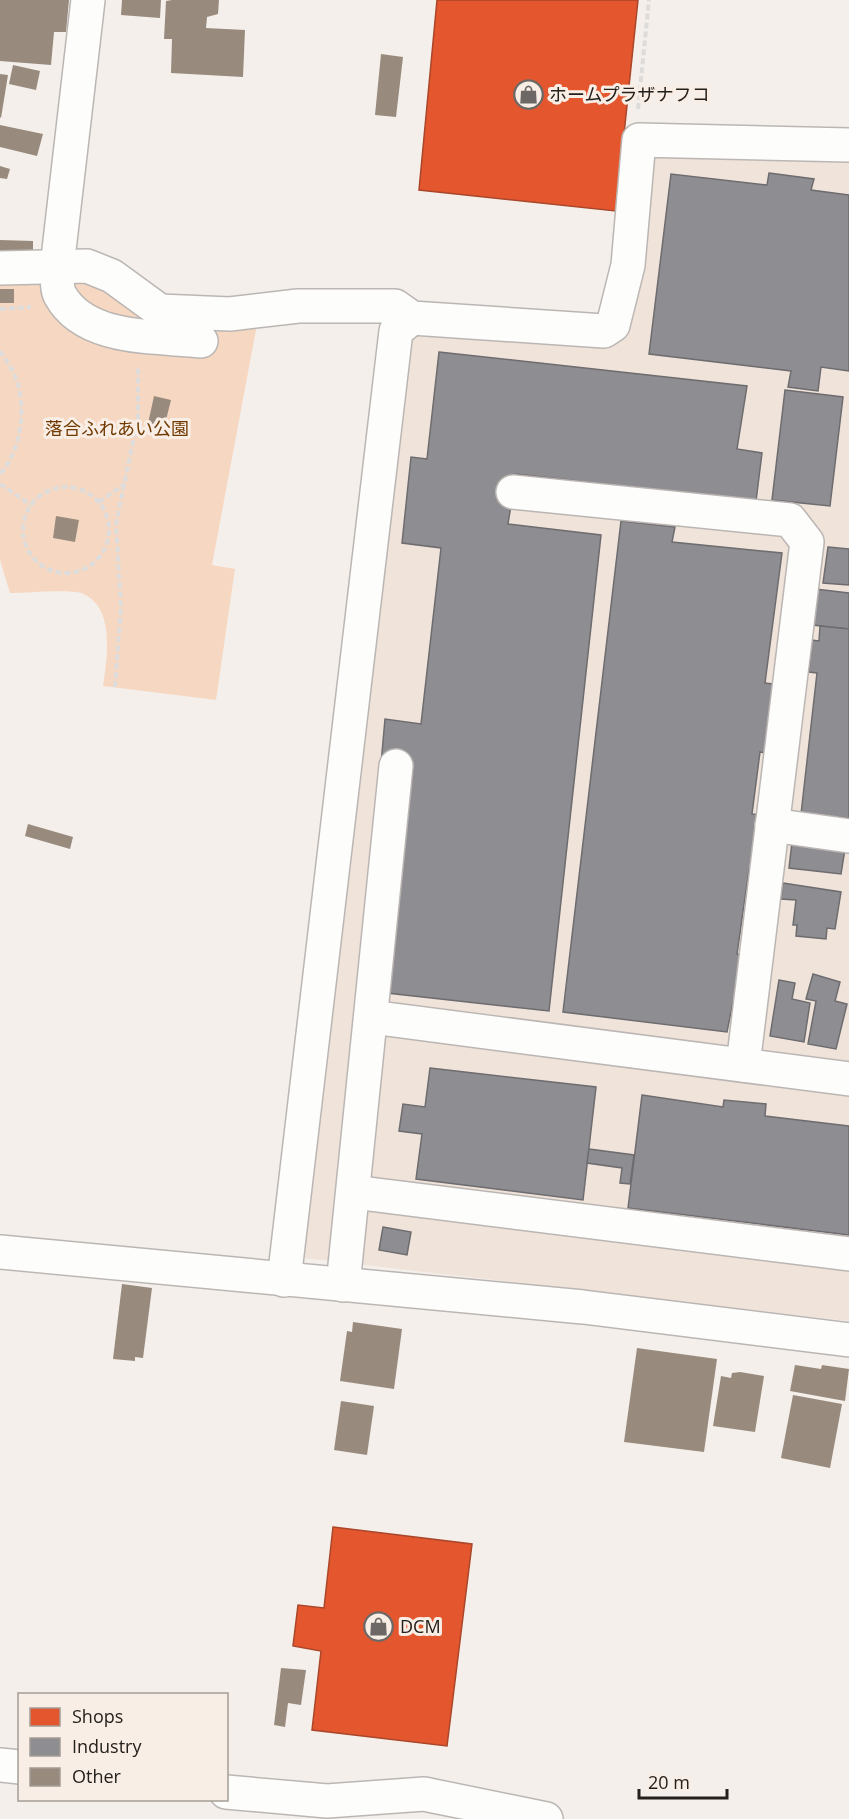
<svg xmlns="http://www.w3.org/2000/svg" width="849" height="1819" font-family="'Open Sans','Noto Sans JP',sans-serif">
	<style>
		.built { fill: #efe3da }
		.green { fill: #f6d8c2 }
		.shops { fill: #e4572e; stroke: #aa4629; stroke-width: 1.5 }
		.industry { fill: #8d8d92; stroke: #6e6c6f; stroke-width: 1.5 }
		.building { fill: #988b7e }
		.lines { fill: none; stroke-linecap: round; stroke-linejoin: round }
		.minor-casing { stroke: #bbb6b3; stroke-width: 36 }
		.path { stroke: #dedcdb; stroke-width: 4; stroke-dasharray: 6 3; stroke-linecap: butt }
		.minor { stroke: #fdfdfc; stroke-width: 33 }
		.labels { text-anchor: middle; stroke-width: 6; stroke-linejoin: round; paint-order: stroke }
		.poi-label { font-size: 18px; fill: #24201d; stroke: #f9eee5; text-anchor: start }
		.park-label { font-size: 18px; fill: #703900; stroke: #f9eee5 }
	</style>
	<rect width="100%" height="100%" fill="#f4efea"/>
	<path class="built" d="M648,147L849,152V1321L296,1257L400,348L413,330L617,340Z"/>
	<path class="green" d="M79,274L258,319L212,565L235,569L216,700L103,686C107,658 116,606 81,593C69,589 25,593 10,593L0,560V278Z"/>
	<g class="shops">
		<path d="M437,0H638L616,211L419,190Z"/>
		<path d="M333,1527L472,1544L447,1746L312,1730L321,1651L293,1646L298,1605L324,1608Z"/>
	</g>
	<g class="industry">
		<path d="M769,173L814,179L811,190L849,195V371L821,367L818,391L788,387L791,371L649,354L671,174L767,185Z"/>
		<path d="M439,352L747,386L737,449L762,453L756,501L516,474L508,524L601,535L549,1011L387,993L413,768L381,764L385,719L421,724L441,548L402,543L411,457L427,459Z"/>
		<path d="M785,390L843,397L830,506L772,500Z"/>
		<path d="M621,521L675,527L672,542L782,553L765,683L780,685L771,754L760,752L752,814L767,815L759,871L749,870L737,954L751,956L744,1004L733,1002L727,1032L563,1012Z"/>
		<path d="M828,547L849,549V585L823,583Z"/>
		<path d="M807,588L849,593V629L803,624Z"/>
		<path d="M820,626L849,629V818L801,814L817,673L809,672L812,640L819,641Z"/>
		<path d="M792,842L845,849L841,874L789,868Z"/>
		<path d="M783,883L841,892L835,929L827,928L826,939L796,936L797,925H793L796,900L781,899Z"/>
		<path d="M813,974L840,982L835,1001L847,1004L836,1049L808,1044L816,1001L806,999Z"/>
		<path d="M779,980L795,983L792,999L810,1003L804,1042L770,1036Z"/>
		<path d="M430,1068L596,1087L583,1200L416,1179L422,1134L399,1131L403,1104L425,1107Z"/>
		<path d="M642,1095L723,1107L724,1100L766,1104L765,1116L849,1126V1235L628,1208Z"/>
		<path d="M589,1149L634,1155L630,1184L620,1183L622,1168L587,1163Z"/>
		<path d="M383,1227L411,1232L407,1255L379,1250Z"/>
	</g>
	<g class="building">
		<path d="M0,0H69L66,32H54L51,65L0,61Z"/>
		<path d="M122,0H161L160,18L121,15Z"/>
		<path d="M172,0H219L218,14L207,17L206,28L245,30L243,77L171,73L172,39H164L166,1Z"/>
		<path d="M381,54L403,57L396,117L375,115Z"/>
		<path d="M13,65L40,71L36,90L9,84Z"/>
		<path d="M0,74L8,75L1,118L0,117Z"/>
		<path d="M0,125L43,134L37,156L0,147Z"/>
		<path d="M0,166L10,169L7,179L0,178Z"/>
		<path d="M0,240L33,241V259L0,258Z"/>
		<rect x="0" y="289" width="14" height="14"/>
		<path d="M154,396L171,400L163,432L147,428Z"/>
		<path d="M56,516L79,520L75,542L53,538Z"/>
		<path d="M28,824L73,837L70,849L25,836Z"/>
		<path d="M122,1284L152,1288L143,1358L135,1357V1361L113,1359Z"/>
		<path d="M353,1322L402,1329L394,1389L340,1381L347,1331L352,1332Z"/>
		<path d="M637,1348L717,1359L704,1452L624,1442Z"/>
		<path d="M795,1365L821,1369L822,1365L849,1369L845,1401L790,1391Z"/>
		<path d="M740,1372L764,1376L755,1432L713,1426L721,1376L731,1378L732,1373Z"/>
		<path d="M793,1395L842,1404L830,1468L781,1458Z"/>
		<path d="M341,1401L374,1406L367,1455L334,1450Z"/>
		<path d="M281,1668L306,1670L301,1705L288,1703L285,1727L274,1725Z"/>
	</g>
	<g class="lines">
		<defs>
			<g id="minor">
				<path d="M88,0L57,267C58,275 56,288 60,295C85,341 156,336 201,341"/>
				<path d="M0,268L87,266L112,276L160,311L230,314L298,306H395L412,318L604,331L613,325L628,265L639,140L849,145"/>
				<path d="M513,492L790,520L807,542L743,1065"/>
				<path d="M772,825L849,836"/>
				<path d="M371,1017L849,1079"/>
				<path d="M353,1192L849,1254"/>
				<path d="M0,1252L583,1307L849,1340"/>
				<path d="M284,1280L396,331L412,318"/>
				<path d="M343,1285L396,766"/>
				<path d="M0,1765L20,1767"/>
				<path d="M226,1792L327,1801L424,1794L546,1819"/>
			</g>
		</defs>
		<use href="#minor" class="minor-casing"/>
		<g class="path">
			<path d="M638,109L649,0"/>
			<path d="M0,309L31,307"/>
			<path d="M0,351C5,359 11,367 15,376C27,405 22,450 0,474"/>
			<path d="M0,484L31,505"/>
			<circle cx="66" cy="530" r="43"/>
			<path d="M99,502L125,484"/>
			<path d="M115,687L121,608L116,524L138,417V367"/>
		</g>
		<use href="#minor" class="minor"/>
	</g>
	<defs>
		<symbol id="shop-ring" viewBox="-11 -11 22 22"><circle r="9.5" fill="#f9eee5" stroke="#6d6865" stroke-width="1.5"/><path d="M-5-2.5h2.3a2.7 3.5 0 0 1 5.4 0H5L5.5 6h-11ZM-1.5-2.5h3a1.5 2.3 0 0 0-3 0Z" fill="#6d6865"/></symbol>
	</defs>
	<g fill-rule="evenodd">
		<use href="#shop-ring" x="512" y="78" width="33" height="33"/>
		<use href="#shop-ring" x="362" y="1610" width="33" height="33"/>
	</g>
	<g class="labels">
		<g class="poi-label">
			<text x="549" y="101">ホームプラザナフコ</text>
			<text x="400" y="1633">DCM</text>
		</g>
		<g class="park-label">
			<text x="117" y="435">落合ふれあい公園</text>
		</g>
	</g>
	<rect x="18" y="1693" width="210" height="108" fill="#f9eee5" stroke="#a49c95" stroke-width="1.5"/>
	<rect x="30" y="1708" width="30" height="18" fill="#e4572e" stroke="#a49c95" stroke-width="1.5"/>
	<text x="72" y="1723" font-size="18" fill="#24201d">Shops</text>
	<rect x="30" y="1738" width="30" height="18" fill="#8d8d92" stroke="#a49c95" stroke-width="1.5"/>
	<text x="72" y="1753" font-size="18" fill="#24201d">Industry</text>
	<rect x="30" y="1768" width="30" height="18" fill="#988b7e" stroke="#a49c95" stroke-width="1.5"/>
	<text x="72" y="1783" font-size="18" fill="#24201d">Other</text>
	<path d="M639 1789v9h88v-9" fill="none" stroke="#24201d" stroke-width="3"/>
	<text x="648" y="1789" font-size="18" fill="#24201d" stroke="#f9eee5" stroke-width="4.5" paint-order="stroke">20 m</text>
</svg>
